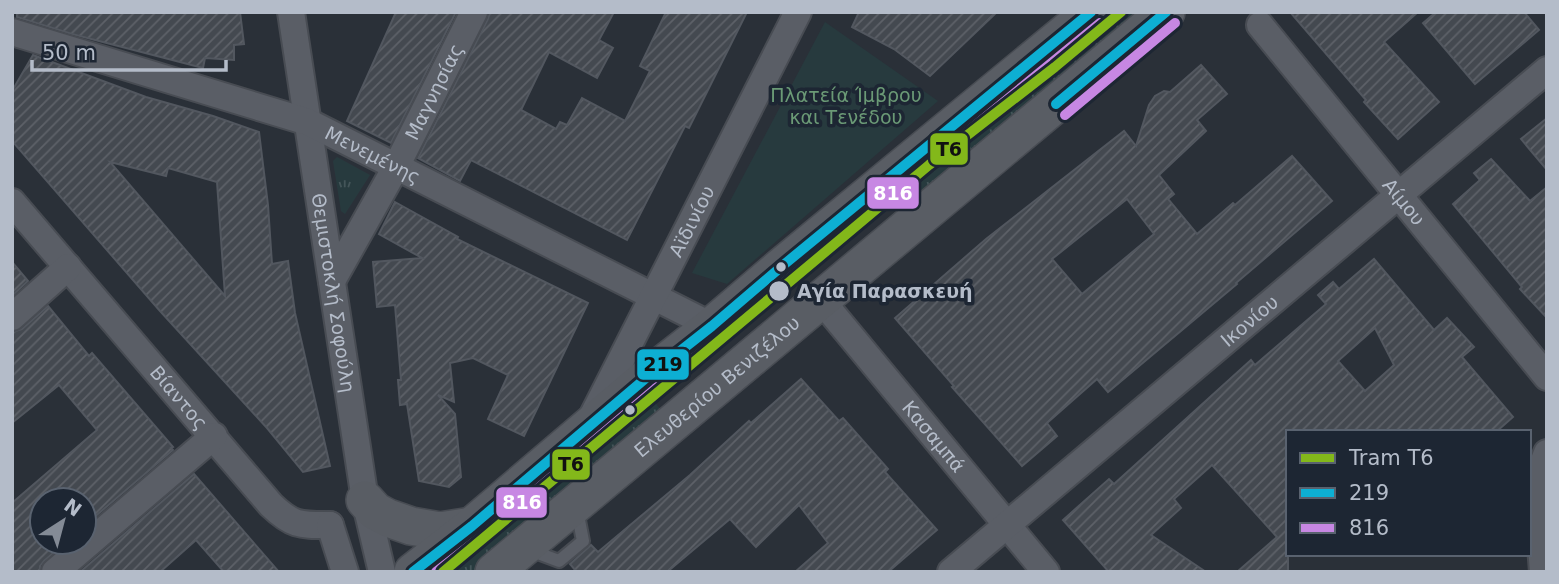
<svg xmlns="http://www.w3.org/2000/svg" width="1559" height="584" font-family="'DejaVu Sans',sans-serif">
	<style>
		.grass { fill: url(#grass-tufts) }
		.park { fill: #273a3e }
		.building { fill: url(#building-hatch); stroke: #52575f; stroke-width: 2; fill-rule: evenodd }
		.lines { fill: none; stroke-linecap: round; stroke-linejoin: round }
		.service-casing { stroke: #484c53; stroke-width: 16 }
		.minor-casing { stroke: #484c53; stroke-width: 30 }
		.secondary-casing { stroke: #484c53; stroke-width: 40 }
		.service { stroke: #5a5e66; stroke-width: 12 }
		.minor { stroke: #5a5e66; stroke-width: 26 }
		.secondary { stroke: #595d64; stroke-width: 37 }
		.bus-1-casing { stroke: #1d2633; stroke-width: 16 }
		.bus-2-casing { stroke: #1d2633; stroke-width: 16 }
		.bus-1 { stroke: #0dafd3; stroke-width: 10 }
		.bus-2 { stroke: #c787e3; stroke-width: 10 }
		.tram-1-casing { stroke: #1d2633; stroke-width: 16 }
		.tram-1 { stroke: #83b81a; stroke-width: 10 }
		.bus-dot { fill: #b4bcc9; stroke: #1d2633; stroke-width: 2.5 }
		.labels { text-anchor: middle; stroke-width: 7; stroke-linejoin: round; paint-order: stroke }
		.street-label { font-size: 19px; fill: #b4bcc9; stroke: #1d2633 }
		.park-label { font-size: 19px; fill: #6b9a76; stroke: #1d2633 }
		.stop-label { font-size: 19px; font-weight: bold; fill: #b4bcc9; stroke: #1d2633; text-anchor: start }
		.line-badge { stroke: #1d2633; stroke-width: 2.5 }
		.badge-label { font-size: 19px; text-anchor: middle; font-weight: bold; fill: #fff }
		.pale-badge-label { font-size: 19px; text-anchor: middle; font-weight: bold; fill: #111 }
	</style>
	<defs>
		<pattern id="grass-tufts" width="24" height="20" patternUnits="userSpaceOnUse" patternTransform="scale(1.75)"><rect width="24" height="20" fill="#273a3e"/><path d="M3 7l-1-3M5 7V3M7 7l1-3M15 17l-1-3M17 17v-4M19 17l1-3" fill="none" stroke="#445559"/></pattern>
		<pattern id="building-hatch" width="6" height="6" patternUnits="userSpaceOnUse" patternTransform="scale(1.75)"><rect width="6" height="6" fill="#444950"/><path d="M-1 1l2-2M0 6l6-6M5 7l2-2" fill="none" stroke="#5d6168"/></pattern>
	</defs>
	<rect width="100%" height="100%" fill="#2a3038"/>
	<g class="grass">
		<path d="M1099,12H1159L912,218L888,189Z"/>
		<path d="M337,157L370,175L345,214L341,211L333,161Z"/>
		<path d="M643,388L669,420L489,572H443L433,559Z"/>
	</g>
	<path class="park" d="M825,22L938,101L727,284L692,273Z"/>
	<g class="building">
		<path d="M17,12H240L244,44L234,45V60L205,58L203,68L72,34L17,17Z"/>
		<path d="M396,12H456L391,143L347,121Z"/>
		<path d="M490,12H614L599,40L613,48L597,78L549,52L521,110L556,129L560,122L567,125L582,98L625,121L650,71L640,66L666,12H747L689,128L685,126L627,240L471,160L460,181L418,158L488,19Z"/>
		<path d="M859,12H997L930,76L894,49L852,27Z"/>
		<path d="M1290,12H1418L1384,42L1439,102L1398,139L1364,102L1366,100Z"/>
		<path d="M1436,12H1524L1539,30L1475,84L1423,23Z"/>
		<path d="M33,55L146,97L213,116L259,132L268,205L272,264L288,261L295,313L330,466L303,472L267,428L160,311L12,141V91ZM110,162L166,176L168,168L217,182L225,296Z"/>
		<path d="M1201,65L1227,94L1197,120L1206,131L1159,175L1174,194L1168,199L1197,234L1233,203L1235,205L1292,156L1332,201L1236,283L1237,284L1108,392L1097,379L1047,423L1057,436L1022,466L952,387L954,386L895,318L986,239L1124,131L1136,146L1149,105L1155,96L1164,91L1170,92ZM1127,199L1154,234L1082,294L1052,259Z"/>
		<path d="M1547,118V170L1521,139Z"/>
		<path d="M1491,159L1530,201L1547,187V318L1520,289L1522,287L1453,204L1480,180L1474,173Z"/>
		<path d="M395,202L458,237L457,239L588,303L524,436L488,419L508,375L473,358L450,363L454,402L438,395L455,414L461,477L449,487L419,481L407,404L400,405L398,380H401L395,305L377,307L373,262L422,258L379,234Z"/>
		<path d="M1374,259L1434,330L1447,318L1474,347L1462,357L1513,417L1496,432H1288V572H1237L1277,537L1212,465L1174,499L1181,508L1151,535L1206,572H1109L1063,520L1109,479L1114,484L1251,360L1255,365L1326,304L1318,295L1333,282L1339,289ZM1375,328L1394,365L1365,391L1338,361Z"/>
		<path d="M12,262L28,281L12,296Z"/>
		<path d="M48,306L89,356L92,353L173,447L171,448L173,450L84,526V500H42V542H66L44,561L40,566V572H12V503L97,430L59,385L12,423V332L22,329Z"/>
		<path d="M801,379L839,421L843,418L888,469L885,472L937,530L888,572H795L828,543L799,505L756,547L730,519L667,572H575L576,571L570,564L591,545L598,552L690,475L749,421L751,423Z"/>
		<path d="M194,474L279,572H224L196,540L160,572H80Z"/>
	</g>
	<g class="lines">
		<defs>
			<path id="service" d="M527,549L559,561L583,541L577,510"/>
			<g id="minor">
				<path id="s1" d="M291,12L365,500L382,572"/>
				<path id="s2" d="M1260,25L1547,377"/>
				<path id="s3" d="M12,32L308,122L712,326"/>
				<path id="s4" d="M12,202L271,505C293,526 300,525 330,525"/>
				<path id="s5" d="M332,281L396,167L474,12"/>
				<path id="s6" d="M821,300L1046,572"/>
				<path d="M12,317L68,267"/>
				<path id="s7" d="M591,419L798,12"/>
				<path d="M330,525L345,572"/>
				<path d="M55,572L214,436"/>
				<path id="s8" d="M951,572L1547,70"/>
				<path d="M1543,572L1536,481L1547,453"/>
			</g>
			<g id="secondary">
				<path d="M365,500L375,511L388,518L411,526L440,531L472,526"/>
				<path d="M413,572L472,526L646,378L712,326L781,267L1091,12"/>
				<path id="s9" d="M494,572L1166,12"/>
			</g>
		</defs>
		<use href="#service" class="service-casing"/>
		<use href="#minor" class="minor-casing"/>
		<use href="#secondary" class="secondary-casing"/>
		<use href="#service" class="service"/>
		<use href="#minor" class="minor"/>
		<use href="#secondary" class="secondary"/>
		<defs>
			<g id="bus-1">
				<path d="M1056,104L1166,12"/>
				<path d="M413,572L472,526L646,378L712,326L781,267L1091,12"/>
			</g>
			<g id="bus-2">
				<path d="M1065,115L1175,23"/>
				<path d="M436,572L481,537L655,389L721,337L790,278L1100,23"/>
			</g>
		</defs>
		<use href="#bus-1" class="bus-1-casing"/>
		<use href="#bus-2" class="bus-2-casing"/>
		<use href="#bus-1" class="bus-1"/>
		<use href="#bus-2" class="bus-2"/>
		<defs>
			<path id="tram-1" d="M443,572L929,165L1055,67L1121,12"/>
		</defs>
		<use href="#tram-1" class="tram-1-casing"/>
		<use href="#tram-1" class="tram-1"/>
	</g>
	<g class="bus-dot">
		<circle cx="781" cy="267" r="6"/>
		<circle cx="779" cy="291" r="11"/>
		<circle cx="630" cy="410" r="6"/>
	</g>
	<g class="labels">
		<g class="street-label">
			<text dy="7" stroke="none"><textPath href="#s5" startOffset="215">Μαγνησίας</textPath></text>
			<text dy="7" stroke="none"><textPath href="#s3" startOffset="382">Μενεμένης</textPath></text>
			<text dy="7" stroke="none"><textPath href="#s2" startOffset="228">Αίμου</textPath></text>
			<text dy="7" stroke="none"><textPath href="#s7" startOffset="222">Αϊδινίου</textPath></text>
			<text dy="7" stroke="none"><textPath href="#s1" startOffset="284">Θεμιστοκλή Σοφούλη</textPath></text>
			<text dy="7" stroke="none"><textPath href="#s8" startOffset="390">Ικονίου</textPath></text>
			<text dy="7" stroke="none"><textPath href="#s9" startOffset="290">Ελευθερίου Βενιζέλου</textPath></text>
			<text dy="7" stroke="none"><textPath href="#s4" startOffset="257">Βίαντος</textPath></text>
			<text dy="7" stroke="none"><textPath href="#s6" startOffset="177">Κασαμπά</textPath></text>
		</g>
		<g class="park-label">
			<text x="846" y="102">Πλατεία Ίμβρου<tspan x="846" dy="22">και Τενέδου</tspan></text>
		</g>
		<g class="stop-label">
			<text x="797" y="298">Αγία Παρασκευή</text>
		</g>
	</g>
	<g class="line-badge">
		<rect x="929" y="132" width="40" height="34" rx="7" fill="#83b81a"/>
		<rect x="866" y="176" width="54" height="34" rx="7" fill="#c787e3"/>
		<rect x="636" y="348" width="54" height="33" rx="7" fill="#0dafd3"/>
		<rect x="551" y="448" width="40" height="33" rx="7" fill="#83b81a"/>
		<rect x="495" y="486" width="53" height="33" rx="7" fill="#c787e3"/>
	</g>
	<g class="badge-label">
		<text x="893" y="200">816</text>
		<text x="522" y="509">816</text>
	</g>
	<g class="pale-badge-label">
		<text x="949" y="156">Τ6</text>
		<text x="663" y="371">219</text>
		<text x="571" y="471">Τ6</text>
	</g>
	<rect width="1559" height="584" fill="none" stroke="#b4bcc9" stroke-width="28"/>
	<rect x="1286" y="430" width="245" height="126" fill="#1d2633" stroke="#59626f" stroke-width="2"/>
	<rect x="1300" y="453" width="35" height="10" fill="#83b81a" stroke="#59626f" stroke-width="2"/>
	<text x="1349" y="465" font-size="21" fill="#b4bcc9">Tram Τ6</text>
	<rect x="1300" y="488" width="35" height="10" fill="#0dafd3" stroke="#59626f" stroke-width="2"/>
	<text x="1349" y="500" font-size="21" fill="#b4bcc9">219</text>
	<rect x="1300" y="523" width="35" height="10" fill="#c787e3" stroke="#59626f" stroke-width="2"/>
	<text x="1349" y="535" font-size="21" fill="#b4bcc9">816</text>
	<g transform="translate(63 521) rotate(36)"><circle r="33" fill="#1d2633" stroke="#59626f" stroke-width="2"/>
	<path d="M0-5L12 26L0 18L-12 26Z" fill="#848b96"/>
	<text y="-10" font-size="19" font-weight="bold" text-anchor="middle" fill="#b4bcc9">N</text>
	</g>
	<path d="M32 60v10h194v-10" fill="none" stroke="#b4bcc9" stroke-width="3.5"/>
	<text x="42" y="60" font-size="21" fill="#b4bcc9" stroke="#1d2633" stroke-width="5" paint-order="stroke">50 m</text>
</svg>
